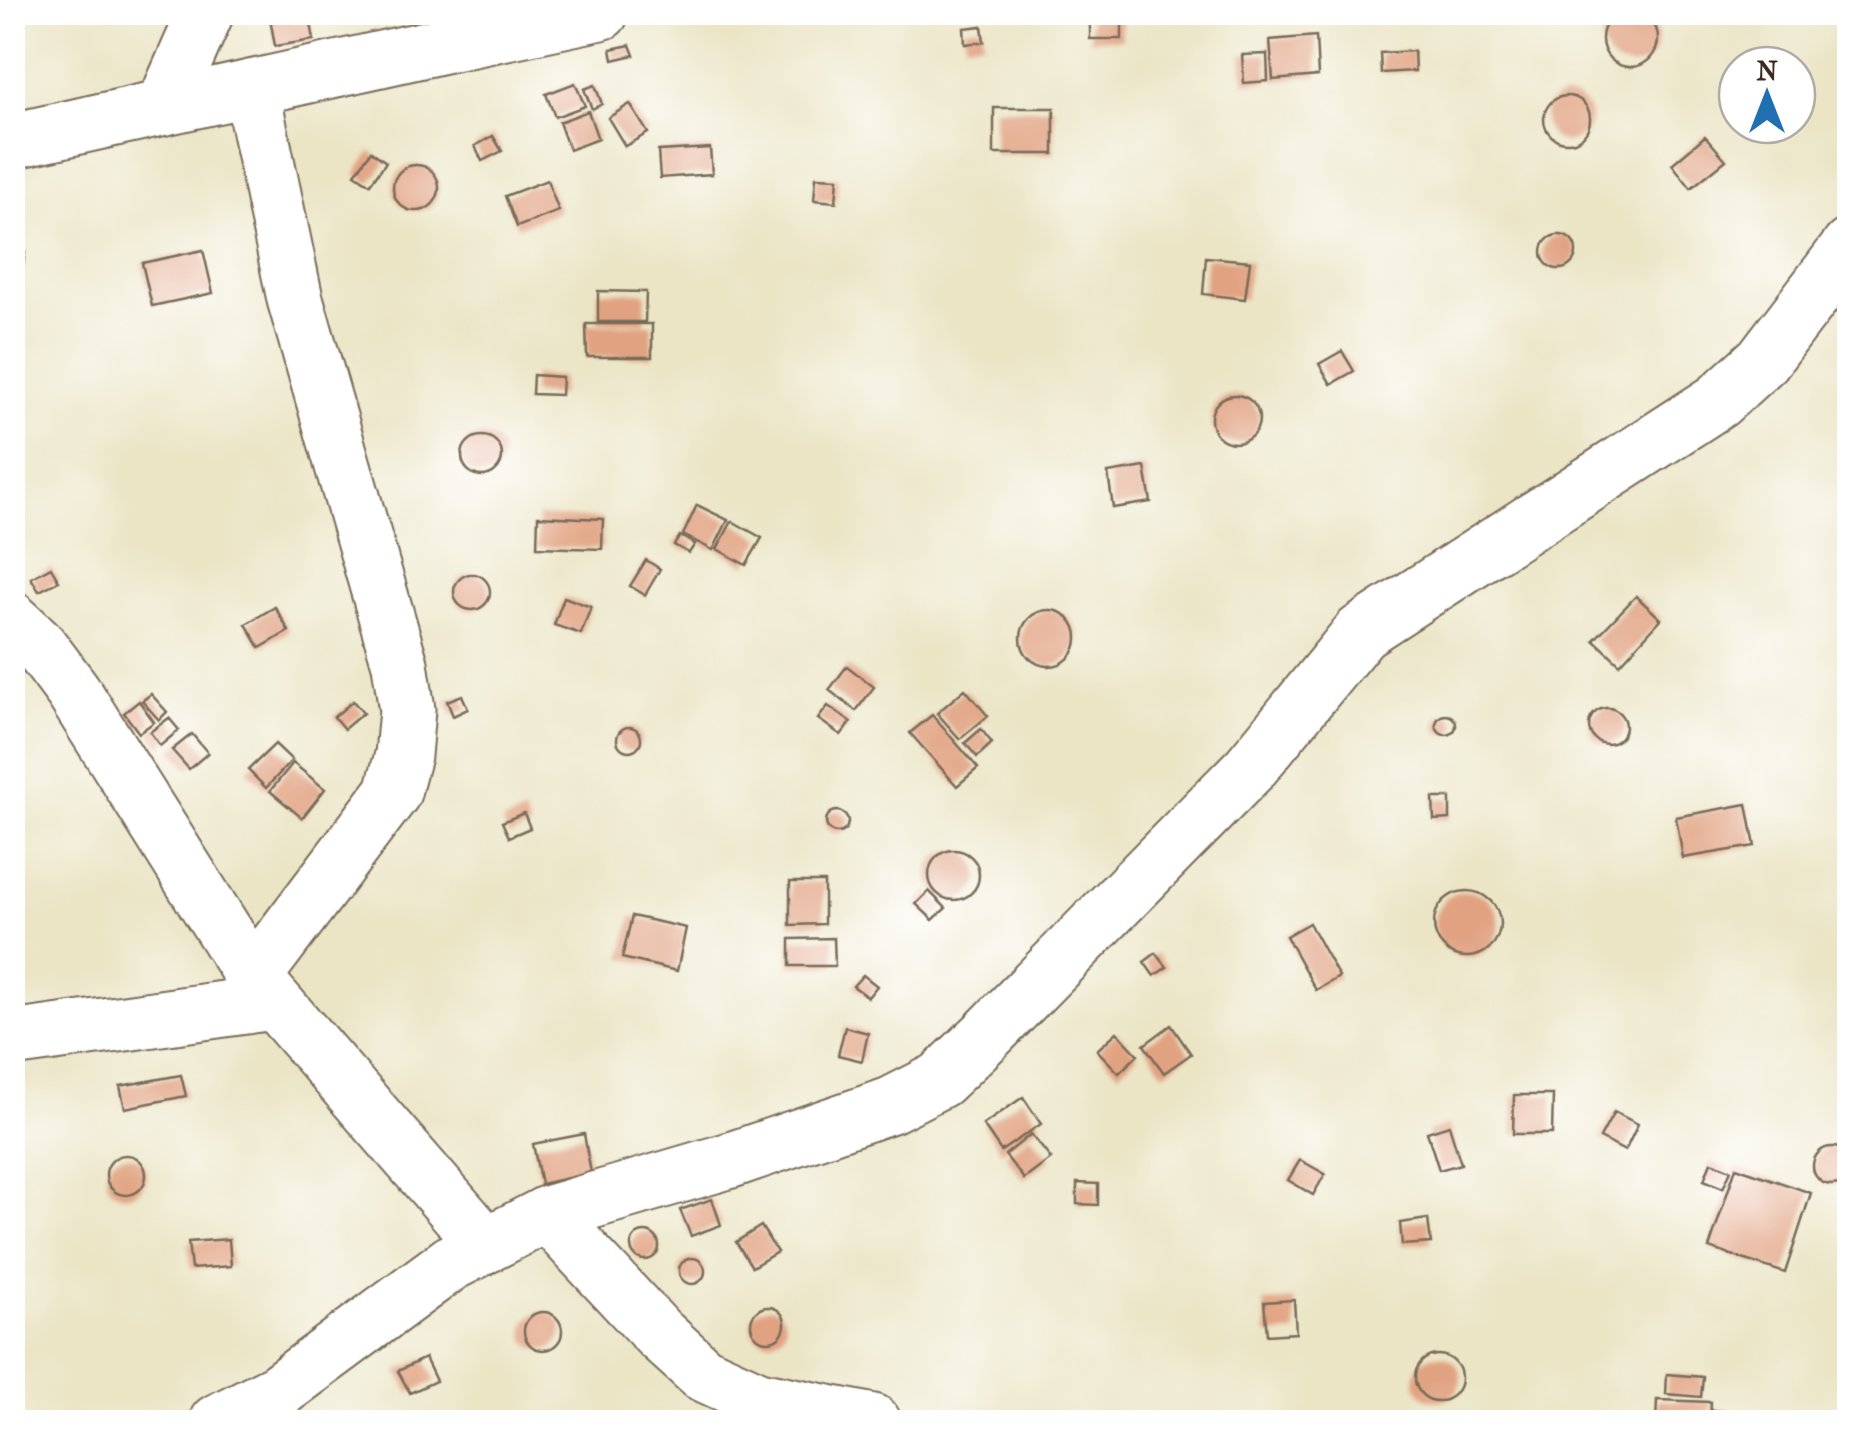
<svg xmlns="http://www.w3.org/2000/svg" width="1862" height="1435" font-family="'IM FELL French Canon',serif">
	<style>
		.building { fill: #e1a281 }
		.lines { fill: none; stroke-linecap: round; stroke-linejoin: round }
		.street-casing { stroke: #796b59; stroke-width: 59 }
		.street { stroke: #fff; stroke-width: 55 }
	</style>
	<rect width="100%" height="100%" fill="#fff"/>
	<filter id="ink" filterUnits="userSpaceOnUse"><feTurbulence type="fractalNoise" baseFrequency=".01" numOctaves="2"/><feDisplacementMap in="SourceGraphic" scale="20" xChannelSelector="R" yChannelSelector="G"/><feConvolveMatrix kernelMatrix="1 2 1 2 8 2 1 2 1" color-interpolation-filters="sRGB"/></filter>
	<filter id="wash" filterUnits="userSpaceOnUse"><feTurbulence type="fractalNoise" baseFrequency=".0048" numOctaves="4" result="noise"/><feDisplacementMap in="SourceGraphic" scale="40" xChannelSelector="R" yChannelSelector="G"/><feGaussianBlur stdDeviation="2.25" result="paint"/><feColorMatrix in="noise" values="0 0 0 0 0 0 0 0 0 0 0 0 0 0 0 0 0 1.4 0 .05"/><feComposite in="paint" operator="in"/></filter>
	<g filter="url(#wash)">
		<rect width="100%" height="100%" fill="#ebe5c6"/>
		<g id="blocks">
			<g class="building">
				<circle cx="1630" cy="39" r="28"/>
				<path d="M269,12H309L314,40L275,46Z"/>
				<rect x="1090" y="12" width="32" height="27"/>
				<path d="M1832,12H1850V24L1839,20Z"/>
				<path d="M982,26L984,42L965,44L964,28Z"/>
				<path d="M1316,36L1318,76L1273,80L1270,40Z"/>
				<path d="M630,45L634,55L613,60L611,49Z"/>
				<path d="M1414,51L1415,71L1381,73L1380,53Z"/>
				<path d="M1267,54L1268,81L1244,83L1242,55Z"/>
				<path d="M575,83L585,106L555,117L546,94Z"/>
				<path d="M595,85L602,104L592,109L584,89Z"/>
				<circle cx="1567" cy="119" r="23"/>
				<path d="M630,104L648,133L625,146L608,118Z"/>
				<rect x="994" y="108" width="60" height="46"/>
				<path d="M588,111L598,139L569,150L559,122Z"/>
				<path d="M493,136L502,151L482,161L475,146Z"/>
				<path d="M1705,136L1726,160L1691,188L1672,164Z"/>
				<path d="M710,148L712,174L660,178L658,151Z"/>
				<path d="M371,151L386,162L370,184L355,174Z"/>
				<circle cx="416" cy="188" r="23"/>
				<path d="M816,177L838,178L836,202L814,200Z"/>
				<path d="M547,180L559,211L517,227L505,196Z"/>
				<circle cx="1559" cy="252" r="17"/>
				<path d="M203,250L213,293L152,306L142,263Z"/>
				<path d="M12,252L25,253L20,286L12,285Z"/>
				<path d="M1206,257L1250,261L1245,299L1203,294Z"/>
				<path d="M598,291L646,292L645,322H598Z"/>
				<path d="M586,324H652V357H587Z"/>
				<path d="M1342,351L1354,371L1331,384L1319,364Z"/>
				<path d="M533,375L562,377L561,395L532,394Z"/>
				<circle cx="1235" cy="419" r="24"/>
				<circle cx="482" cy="456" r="20"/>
				<path d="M1145,467L1151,502L1113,508L1108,473Z"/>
				<path d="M697,505L728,520L713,550L683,535Z"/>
				<path d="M538,516L603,519L602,549L537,547Z"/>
				<path d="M732,521L762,538L746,565L717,549Z"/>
				<path d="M680,536L695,544L689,553L674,545Z"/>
				<path d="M646,560L660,569L645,595L630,586Z"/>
				<path d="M51,567L59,581L39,591L31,578Z"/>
				<circle cx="472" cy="592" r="18"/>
				<path d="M1636,596L1661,619L1620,664L1594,640Z"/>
				<path d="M564,597L591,607L581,634L554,625Z"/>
				<path d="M275,607L289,631L260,648L246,624Z"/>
				<circle cx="1049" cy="638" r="28"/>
				<path d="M847,666L874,687L856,711L829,690Z"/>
				<path d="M965,689L988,716L960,739L937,713Z"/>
				<path d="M151,694L167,712L159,720L142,701Z"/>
				<path d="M462,695L468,709L453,716L447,701Z"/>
				<path d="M139,701L154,722L139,733L124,713Z"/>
				<path d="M353,701L363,713L344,729L334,717Z"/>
				<path d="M828,706L851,722L841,735L818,719Z"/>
				<circle cx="1607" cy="726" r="18"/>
				<circle cx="1446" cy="725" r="10"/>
				<path d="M932,715L978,768L957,786L910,733Z"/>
				<path d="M169,718L179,730L160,746L150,732Z"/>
				<circle cx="629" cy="739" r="12"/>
				<path d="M981,729L992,743L977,757L965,743Z"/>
				<path d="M192,734L208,753L189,769L172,750Z"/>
				<path d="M275,744L292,760L266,788L248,770Z"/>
				<path d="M293,763L325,789L302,818L270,791Z"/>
				<path d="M1433,798H1450V819L1434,820Z"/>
				<path d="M1747,804L1755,846L1683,858L1676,817Z"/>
				<circle cx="837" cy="822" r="11"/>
				<path d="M524,813L530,828L509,837L502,822Z"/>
				<circle cx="954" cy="875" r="25"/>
				<path d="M790,882H824V924L790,925Z"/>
				<path d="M929,891L946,908L933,920L916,904Z"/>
				<circle cx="1467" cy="924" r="33"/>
				<path d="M632,916L686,928L677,971L622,958Z"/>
				<path d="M1309,923L1339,977L1316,990L1286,936Z"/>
				<path d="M834,938L835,966H790V939Z"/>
				<path d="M1156,953L1167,967L1154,976L1144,962Z"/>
				<path d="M863,975L877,986L868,997L853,986Z"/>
				<path d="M1171,1025L1191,1054L1164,1073L1144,1045Z"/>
				<path d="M845,1027L868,1033L862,1061L838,1055Z"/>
				<path d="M1117,1032L1138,1055L1119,1073L1097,1050Z"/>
				<path d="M181,1075L186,1096L125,1108L120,1086Z"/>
				<path d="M1514,1095H1553L1552,1134H1513Z"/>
				<path d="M1023,1097L1041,1124L1001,1151L983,1125Z"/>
				<path d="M1614,1112L1638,1124L1625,1151L1600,1138Z"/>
				<path d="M1449,1125L1461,1164L1439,1170L1427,1132Z"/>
				<path d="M584,1134L591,1173L541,1184L533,1144Z"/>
				<path d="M1031,1134L1051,1159L1024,1179L1005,1155Z"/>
				<circle cx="1832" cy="1166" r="19"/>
				<circle cx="126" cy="1175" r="20"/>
				<path d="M1300,1160L1325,1174L1313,1195L1288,1180Z"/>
				<path d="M1711,1162L1731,1170L1723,1188L1704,1180Z"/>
				<path d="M1736,1167L1811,1193L1785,1273L1709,1248Z"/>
				<path d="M1077,1183L1098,1184V1205L1077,1204Z"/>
				<path d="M712,1199L721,1225L691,1236L680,1210Z"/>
				<path d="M1428,1219L1431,1243L1402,1245L1400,1223Z"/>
				<path d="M761,1226L777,1252L752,1267L736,1242Z"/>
				<circle cx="645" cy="1246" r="14"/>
				<path d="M229,1239L231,1266L191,1269L188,1242Z"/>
				<circle cx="692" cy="1271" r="13"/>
				<path d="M1294,1300L1296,1333L1267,1335L1264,1302Z"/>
				<circle cx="768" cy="1324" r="17"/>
				<circle cx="543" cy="1331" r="19"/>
				<circle cx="1438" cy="1378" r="23"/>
				<path d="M425,1358L436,1381L410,1393L398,1371Z"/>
				<path d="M1667,1374L1703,1377L1701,1397L1666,1394Z"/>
				<path d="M1657,1400L1710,1402L1709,1422H1656Z"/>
				<path d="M1711,1410L1723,1411V1422H1711Z"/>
			</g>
		</g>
	</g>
	<g filter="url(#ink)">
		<use href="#blocks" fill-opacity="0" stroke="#796b59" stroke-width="2.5"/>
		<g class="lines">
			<defs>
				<g id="street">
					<path d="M251,88L295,299L400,664L407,710L403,755L393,792L253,977"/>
					<path d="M164,107L206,12"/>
					<path d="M12,141L444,45L601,12"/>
					<path d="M12,620L37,643L73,691L253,977L486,1245"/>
					<path d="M12,1039L273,1002"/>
					<path d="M547,1214L658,1333L702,1373L759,1399L873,1422"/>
					<path d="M217,1422L278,1391L451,1263L547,1214L731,1160L891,1105L940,1080L987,1035L1250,768L1361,632L1718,401L1763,360L1850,246"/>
				</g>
			</defs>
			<use href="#street" class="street-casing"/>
			<use href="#street" class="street"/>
		</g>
	</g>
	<rect width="1862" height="1435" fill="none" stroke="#fff" stroke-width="50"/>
	<g transform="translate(1767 95)"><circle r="48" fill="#ffffff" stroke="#b1aaa5" stroke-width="2.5"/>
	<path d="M0-8L18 38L0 25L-18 38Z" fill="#1f6fb2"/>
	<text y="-15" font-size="28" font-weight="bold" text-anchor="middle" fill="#3b2a1e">N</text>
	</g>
</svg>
